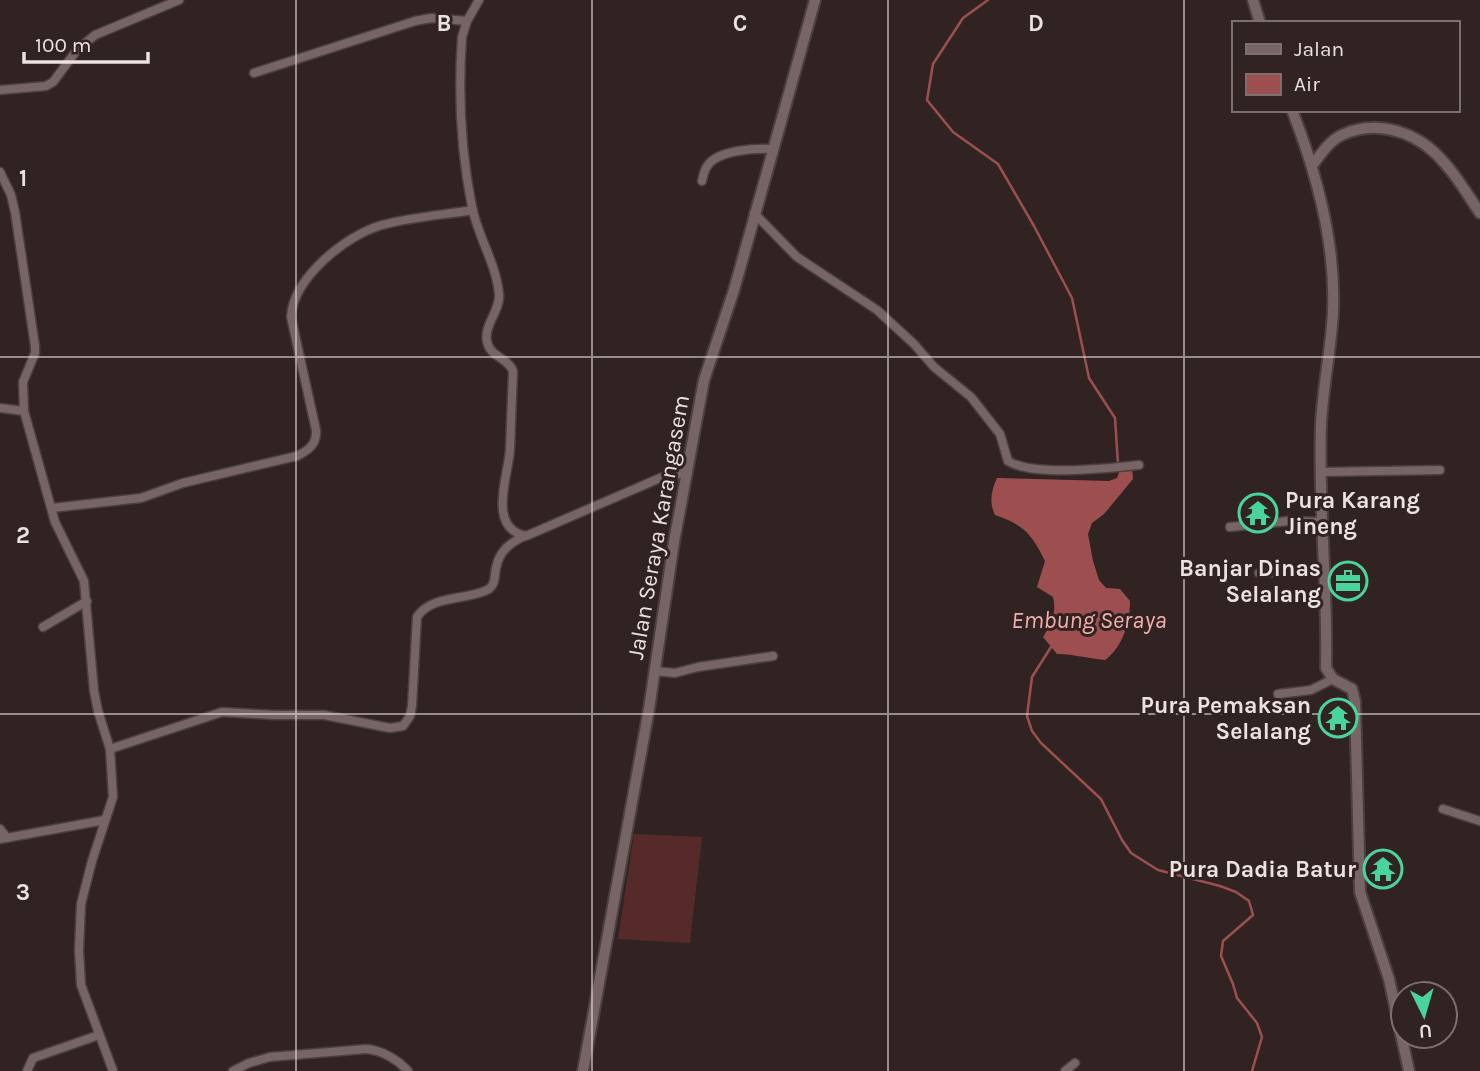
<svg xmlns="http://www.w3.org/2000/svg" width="1480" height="1071" font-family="Karla,sans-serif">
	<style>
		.pitch { fill: #572a2a }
		.water { fill: #9d4f50 }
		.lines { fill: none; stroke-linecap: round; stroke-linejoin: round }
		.stream { stroke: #9d4f50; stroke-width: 2.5 }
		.minor-casing { stroke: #4c3f3f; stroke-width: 11 }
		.tertiary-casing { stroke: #4c3f3f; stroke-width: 14 }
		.minor { stroke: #776565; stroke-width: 8 }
		.tertiary { stroke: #776565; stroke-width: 10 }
		.grid { fill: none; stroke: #ece2e1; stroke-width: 2; stroke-opacity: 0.55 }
		.labels { text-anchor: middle; stroke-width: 6; stroke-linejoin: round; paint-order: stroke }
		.poi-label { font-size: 23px; font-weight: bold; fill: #ece2e1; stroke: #322323; text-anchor: end }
		.street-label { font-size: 23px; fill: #ece2e1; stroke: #322323 }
		.water-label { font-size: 24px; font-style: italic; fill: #f3afad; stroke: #322323 }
		.grid-label { font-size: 23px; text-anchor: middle; font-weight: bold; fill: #ece2e1; stroke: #322323; stroke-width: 6; stroke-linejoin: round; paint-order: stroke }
	</style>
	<rect width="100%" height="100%" fill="#322323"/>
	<path class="pitch" d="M634,834L702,837L690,943L618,939Z"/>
	<path class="water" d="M1121,467H1132L1133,479L1104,514L1092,523L1088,534L1093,561L1099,580L1106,588L1120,589L1130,601C1130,622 1123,647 1105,660C1093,659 1067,653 1057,654L1043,637C1051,624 1057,612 1053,597L1037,587L1045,561C1032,534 1024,525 995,515C989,502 991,491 997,478L1109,481L1117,478Z"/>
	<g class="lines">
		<g class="stream">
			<path d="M988,0L963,18L933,64L927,100L953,132L998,164L1034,226L1072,298L1089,378L1115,418L1118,464"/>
			<path d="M1051,647L1032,677L1027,716L1032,731L1041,743L1101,799L1122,840L1131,853L1158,870L1220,886L1236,892L1249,901L1253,915L1223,941L1221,956L1233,984L1237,998L1257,1023L1262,1037L1252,1071"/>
		</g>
		<defs>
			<g id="minor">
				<path d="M479,0L467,21L462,37C458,93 461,152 472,207C478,237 496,263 499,294C501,311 481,327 488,345C492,357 508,358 513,371C512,397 511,423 510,449C509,474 486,528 526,536L660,478L688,472"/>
				<path d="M254,73L415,21L431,18L467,21"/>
				<path d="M0,90L46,86L53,82L77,50L95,35L179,0"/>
				<path d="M0,172L11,195L15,212L35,346V353L23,382L24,411L55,522L84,581L94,691L98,711L110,749L113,797L92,861L81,904L79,950L81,985L113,1071"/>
				<path d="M702,181C703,176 704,170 708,165C719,150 755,148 773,149"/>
				<path d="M754,213L797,257L877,310L914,344L934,367L971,397L1000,434L1008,461C1033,477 1109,468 1139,465"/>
				<path d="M0,408L24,411"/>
				<path d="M1322,472L1440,470"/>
				<path d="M52,508L141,498L183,483L297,456C309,450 317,444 316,430L291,317C293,278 346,235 382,225C411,217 443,215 473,210"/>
				<path d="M1230,527L1288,521L1323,522"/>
				<path d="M1259,573L1325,570"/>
				<path d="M43,627L87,601"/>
				<path d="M654,671L675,673L698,667L773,656"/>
				<path d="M1278,694L1311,690L1333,679"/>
				<path d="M110,749L222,712L274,715H324L390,728L403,726L410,716L412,706L417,617C432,594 468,601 489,589C496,583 494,577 496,568C499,551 510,542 525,536"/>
				<path d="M1443,809L1480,821"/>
				<path d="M0,829L7,838"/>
				<path d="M0,839L105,820"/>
				<path d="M27,1071L33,1058L99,1035"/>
				<path d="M233,1071L249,1063L270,1057L366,1049C382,1050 398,1060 408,1071"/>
				<path d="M1065,1071L1075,1063"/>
			</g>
			<g id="tertiary">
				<path d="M1253,0L1260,23"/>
				<path d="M1292,110C1317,174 1336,243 1333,312C1331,350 1323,386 1321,424C1318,505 1328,587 1326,668L1333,679L1352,689L1355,701L1360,892L1389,979L1409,1071"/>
				<path d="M1312,166C1320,155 1329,141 1342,135C1373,120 1410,130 1434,152C1453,170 1466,192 1480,213"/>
				<path d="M583,1071L649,709L674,542L704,380L734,290L815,0"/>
			</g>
		</defs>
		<use href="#minor" class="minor-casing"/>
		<use href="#tertiary" class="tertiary-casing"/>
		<use href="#minor" class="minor"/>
		<use href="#tertiary" class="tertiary"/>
	</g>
	<path class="grid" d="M296,0V1071M592,0V1071M888,0V1071M1184,0V1071M0,357H1480M0,714H1480"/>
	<defs>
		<symbol id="temple-ring" viewBox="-11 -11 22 22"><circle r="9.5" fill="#322323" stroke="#49d49d" stroke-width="1.5"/><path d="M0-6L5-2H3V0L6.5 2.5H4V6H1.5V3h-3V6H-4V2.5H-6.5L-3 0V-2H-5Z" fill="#49d49d"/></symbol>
		<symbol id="office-ring" viewBox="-11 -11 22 22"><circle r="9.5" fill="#322323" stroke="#49d49d" stroke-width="1.5"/><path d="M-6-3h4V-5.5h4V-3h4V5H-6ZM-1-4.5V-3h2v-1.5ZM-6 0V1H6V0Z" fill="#49d49d"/></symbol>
	</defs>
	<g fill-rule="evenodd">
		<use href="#temple-ring" x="1236" y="491" width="44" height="44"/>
		<use href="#office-ring" x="1326" y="559" width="44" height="44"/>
		<use href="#temple-ring" x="1316" y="696" width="44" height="44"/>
		<use href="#temple-ring" x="1361" y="847" width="44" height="44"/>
	</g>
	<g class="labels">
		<g class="poi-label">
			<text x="1285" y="508" text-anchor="start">Pura Karang<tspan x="1285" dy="26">Jineng</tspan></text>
			<text x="1321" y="576">Banjar Dinas<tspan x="1321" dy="26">Selalang</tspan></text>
			<text x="1311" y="713">Pura Pemaksan<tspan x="1311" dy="26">Selalang</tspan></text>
			<text x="1356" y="877">Pura Dadia Batur</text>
		</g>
		<g class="street-label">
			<text transform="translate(658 527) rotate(-80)" y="8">Jalan Seraya Karangasem</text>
		</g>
		<g class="water-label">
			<text x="1089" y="628">Embung Seraya</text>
		</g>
	</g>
	<g class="grid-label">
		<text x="444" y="31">B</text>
		<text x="740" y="31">C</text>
		<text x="1036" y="31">D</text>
		<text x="23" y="186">1</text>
		<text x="23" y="543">2</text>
		<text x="23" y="900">3</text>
	</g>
	<rect x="1232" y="21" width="228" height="91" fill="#322323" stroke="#7c6f6f" stroke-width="2"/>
	<rect x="1246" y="44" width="35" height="10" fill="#776565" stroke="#7c6f6f" stroke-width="2"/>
	<text x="1294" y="56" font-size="21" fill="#ece2e1">Jalan</text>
	<rect x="1246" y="74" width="35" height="21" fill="#9d4f50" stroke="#7c6f6f" stroke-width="2"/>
	<text x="1294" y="91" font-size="21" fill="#ece2e1">Air</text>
	<g transform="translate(1424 1015) rotate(175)"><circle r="33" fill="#322323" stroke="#7c6f6f" stroke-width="2"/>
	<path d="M0-5L12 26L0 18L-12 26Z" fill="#49d49d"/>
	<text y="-10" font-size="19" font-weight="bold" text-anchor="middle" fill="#ece2e1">U</text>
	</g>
	<path d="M24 52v10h124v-10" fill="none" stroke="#ece2e1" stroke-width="3.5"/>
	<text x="35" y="52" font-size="21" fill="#ece2e1" stroke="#322323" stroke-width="5" paint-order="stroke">100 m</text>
</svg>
